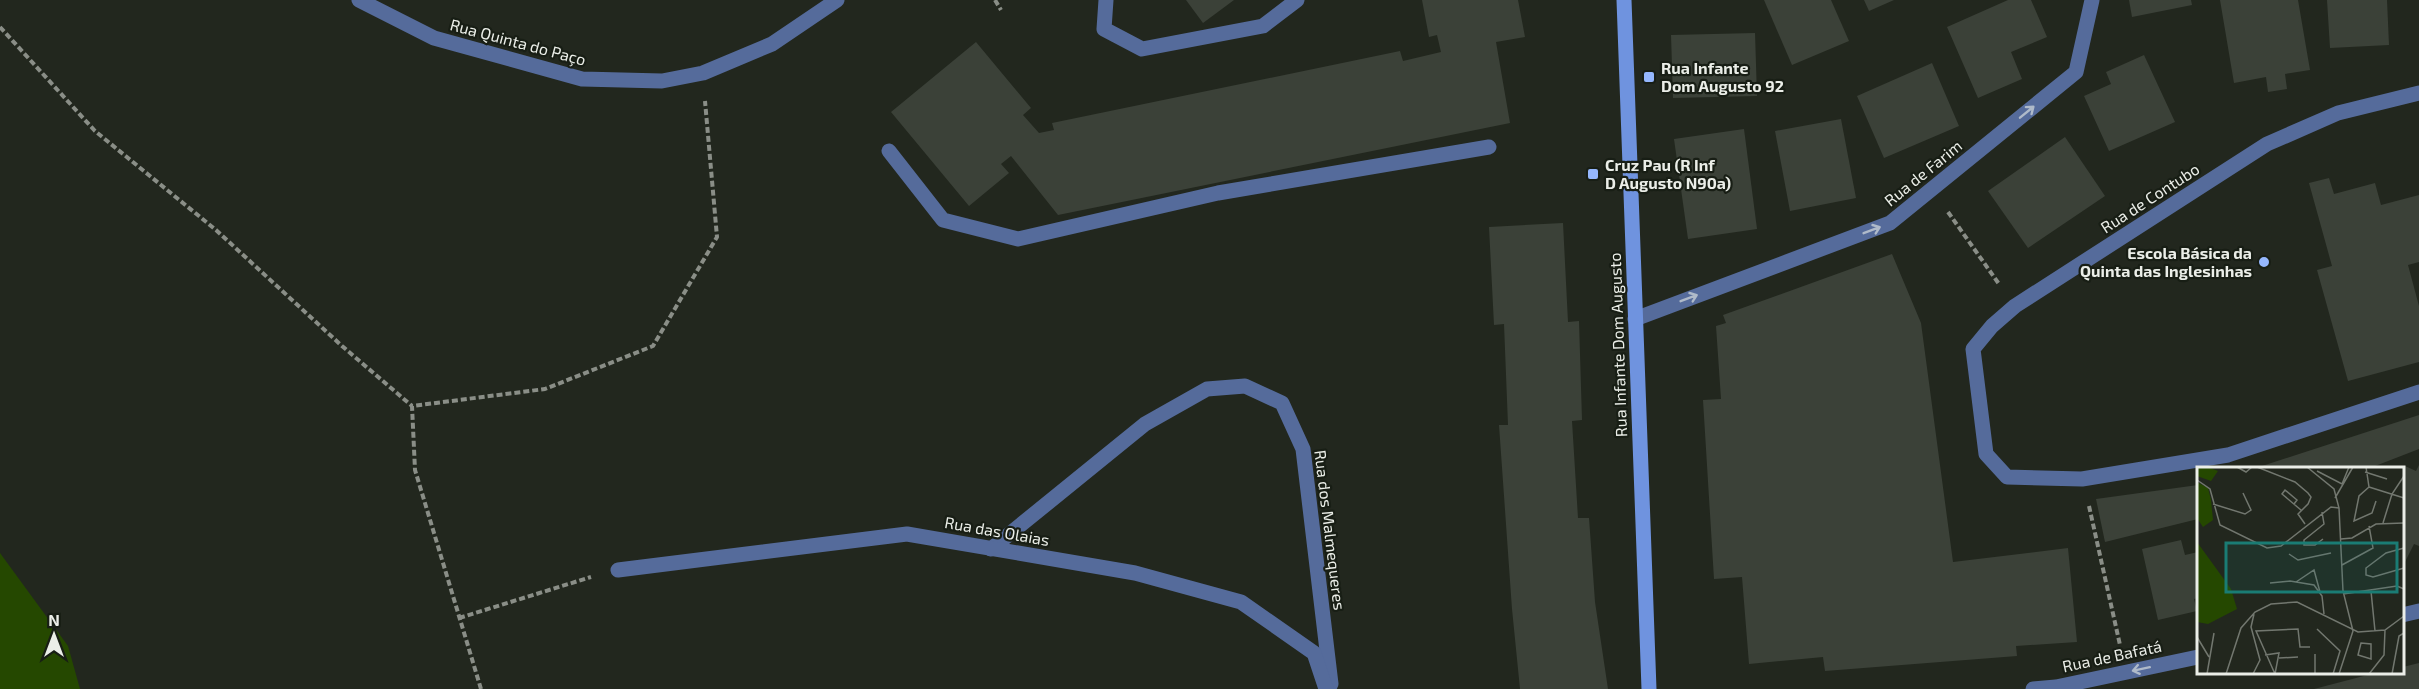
<svg xmlns="http://www.w3.org/2000/svg" width="2419" height="689" font-family="'Exo 2',sans-serif">
	<style>
		.green { fill: #254800 }
		.building { fill: #3b4138 }
		.lines { fill: none; stroke-linecap: round; stroke-linejoin: round }
		.path { stroke: #8a8e87; stroke-width: 4; stroke-dasharray: 6 3; stroke-linecap: butt }
		.service { stroke: #556b9b; stroke-width: 15 }
		.minor { stroke: #556b9b; stroke-width: 15 }
		.secondary { stroke: #6f93df; stroke-width: 15 }
		.oneway { stroke: #afbac9 }
		.poi-dot { fill: #95b7fd; stroke: #181e15; stroke-width: 2 }
		.labels { text-anchor: middle; stroke-width: 4.5; stroke-linejoin: round; paint-order: stroke }
		.street-label { font-size: 16px; fill: #ebeee8; stroke: #181e15 }
		.poi-label { font-size: 16px; font-weight: bold; fill: #ebeee8; stroke: #181e15; text-anchor: start }
		.inset-road { fill: none; stroke: #72776f; stroke-width: 1.5 }
		.view { fill: #1a7c74; fill-opacity: 0.15; stroke: #1a7c74; stroke-width: 3 }
		.inset-edge { fill: none; stroke: #ebeee8; stroke-width: 3 }
	</style>
	<rect width="100%" height="100%" fill="#22271e"/>
	<path class="green" d="M0,553L68,646L80,689H0Z"/>
	<g class="building">
		<path d="M1186,0H1234L1203,23Z"/>
		<path d="M1422,0H1518L1525,37L1496,42L1510,123L1058,215L1011,156L1001,164L1009,173L969,206L891,112L976,42L1031,108L1023,115L1039,133L1054,130L1052,123L1400,51L1403,61L1441,52L1437,35L1429,37Z"/>
		<path d="M1764,0H1831L1849,41L1792,65Z"/>
		<path d="M1864,0H1894L1869,11Z"/>
		<path d="M2008,0H2031L2047,37L2011,52L2022,79L1978,98L1947,27Z"/>
		<path d="M2129,0H2191L2192,5L2132,17Z"/>
		<path d="M2220,0H2298L2310,70L2285,74L2287,89L2268,92L2266,77L2234,83Z"/>
		<path d="M2327,0H2387L2389,45L2330,48Z"/>
		<path d="M1755,33L1757,96L1673,98L1671,35Z"/>
		<path d="M2144,55L2175,122L2109,151L2084,96L2111,84L2106,72Z"/>
		<path d="M1932,63L1959,126L1884,158L1857,96Z"/>
		<path d="M1841,119L1856,198L1790,211L1775,131Z"/>
		<path d="M1744,129L1757,229L1688,239L1674,139Z"/>
		<path d="M2065,137L2105,196L2028,248L1988,191Z"/>
		<path d="M2329,178L2334,194L2375,183L2381,205L2419,195V262L2408,265L2419,306V362L2348,381L2317,270L2332,266L2309,183Z"/>
		<path d="M1563,223L1568,322L1579,321L1582,420L1572,421L1578,518H1589L1595,602L1608,689H1520L1512,609L1499,425H1508L1504,324L1494,325L1489,227Z"/>
		<path d="M1892,254L1921,323L1953,562L2068,548L2077,642L2016,646L2017,656L1825,671L1823,657L1749,664L1742,577L1714,579L1703,400L1721,399L1716,326L1726,323L1723,315Z"/>
		<path d="M2419,415V449L2370,468H2256Z"/>
		<path d="M2419,465V546L2414,544L2403,566V470L2405,466L2416,471Z"/>
		<path d="M2198,485V519L2105,542L2096,499Z"/>
		<path d="M2181,540L2185,555L2198,552V598L2194,599L2197,611L2158,620L2142,549Z"/>
		<path d="M2419,663V689H2314L2379,672H2402L2403,667Z"/>
	</g>
	<g class="lines">
		<g class="path">
			<path d="M995,0L1001,10"/>
			<path d="M0,27L95,131L216,230L342,346L412,406"/>
			<path d="M1948,212L1999,284"/>
			<path d="M2089,506L2120,645"/>
			<path d="M459,618L591,577"/>
			<path d="M481,689L415,470L412,406L545,389L653,346L717,237L705,101"/>
		</g>
		<path class="service" d="M889,151L943,220L1018,239L1218,193L1489,147"/>
		<g class="minor">
			<path d="M359,0L434,38L582,79L662,81L703,73L772,44L837,0"/>
			<path d="M1106,0L1104,29L1142,49L1263,26L1297,0"/>
			<path d="M2419,93L2338,113L2267,144L2015,306L1992,326L1973,349L1986,454L2007,477L2082,479L2228,455L2419,392"/>
			<path d="M1635,319L1890,223L2076,72L2092,0"/>
			<path d="M991,549L1145,424L1207,389L1245,386L1282,403L1303,449L1331,684"/>
			<path d="M618,570L907,534L1135,573L1241,602L1314,653L1326,689"/>
			<path d="M2402,615L2419,611"/>
			<path d="M2033,689L2056,687L2198,657"/>
		</g>
		<path class="secondary" d="M1624,0L1649,689"/>
	</g>
	<defs><path id="oneway-shaft" d="M-6 0H5M1.5-3L5.5 0L1.5 3" fill="none" stroke-width="1.6" stroke-linecap="round" stroke-linejoin="round" transform="scale(1.5)"/></defs>
	<g class="oneway">
		<use href="#oneway-shaft" transform="translate(2027 112) rotate(-39)"/>
		<use href="#oneway-shaft" transform="translate(1872 230) rotate(-21)"/>
		<use href="#oneway-shaft" transform="translate(1689 298) rotate(-21)"/>
		<use href="#oneway-shaft" transform="translate(2141 669) rotate(168)"/>
	</g>
	<g class="poi-dot">
		<rect x="1643" y="71" width="12" height="12" rx="3"/>
		<rect x="1587" y="168" width="12" height="12" rx="3"/>
		<circle cx="2264" cy="262" r="6"/>
	</g>
	<g class="labels">
		<g class="street-label">
			<text transform="translate(518 42) rotate(15)" y="6">Rua Quinta do Paço</text>
			<text transform="translate(1923 173) rotate(-39)" y="6">Rua de Farim</text>
			<text transform="translate(2150 198) rotate(-33)" y="6">Rua de Contubo</text>
			<text transform="translate(1618 345) rotate(-92)" y="6">Rua Infante Dom Augusto</text>
			<text transform="translate(1330 530) rotate(83)" y="6">Rua dos Malmequeres</text>
			<text transform="translate(997 531) rotate(10)" y="6">Rua das Olaias</text>
			<text transform="translate(2112 656) rotate(-12)" y="6">Rua de Bafatá</text>
		</g>
		<g class="poi-label">
			<text x="1661" y="74">Rua Infante<tspan x="1661" dy="18">Dom Augusto 92</tspan></text>
			<text x="1605" y="171">Cruz Pau (R Inf<tspan x="1605" dy="18">D Augusto N90a)</tspan></text>
			<text x="2252" y="259" text-anchor="end">Escola Básica da<tspan x="2252" dy="18">Quinta das Inglesinhas</tspan></text>
		</g>
	</g>
	<g transform="translate(2197 467)">
		<rect width="207" height="207" fill="#22271e"/>
		<path d="M0,0H11L21,4L14,14L0,9ZM0,15L11,21L14,33L16,53L6,60L0,51ZM0,75L34,122L40,142L11,157L0,155Z" fill="#254800"/>
		<path class="inset-road" d="M40,0L49,5L55,0M60,0L98,15L111,26L114,30L111,37L101,47L108,57M110,0L137,22L142,41L146,124L156,164L142,207M169,0L172,20M120,4L145,17L152,0M168,5L190,12M0,13L13,22L23,58L70,81L84,79L134,40L142,41M172,20L162,29L157,54L175,46L179,34M172,20L207,31M138,31L156,0M16,37L48,47L54,43L46,26M97,37L100,33L88,23L85,27L104,43M125,45L127,57L107,73V78H118L126,72M186,56L195,27L207,9M144,72L155,71L179,57L207,56M207,81L189,86L169,101V108L176,110L207,101M92,87L101,93L134,86M145,98L176,81L172,59M99,115L117,103L123,125M73,116L93,114L117,118L125,129L127,147M174,124L178,164M146,127L200,119L207,122M120,162L143,184L136,207M0,170L12,190M164,176L174,177V192L161,188ZM68,188L82,186L78,207M82,191L101,190M10,207L17,166M29,207L44,161L58,145L74,137L100,135L161,165L188,163L207,149M56,207L63,193L54,160L57,147M78,207L59,164L101,162L103,180H113M118,207V187M172,207L187,188L188,163M195,207L202,169L207,166"/>
		<path class="view" d="M29,76H200V125H29Z"/>
		<rect width="207" height="207" class="inset-edge"/>
	</g>
	<g transform="translate(54 635)" stroke="#181e15" stroke-width="4.5" paint-order="stroke">
	<path d="M0-4.5L10 22L0 15L-10 22Z" fill="#ebeee8"/>
	<text y="-9" font-size="16" font-weight="bold" text-anchor="middle" fill="#ebeee8">N</text>
	</g>
</svg>
